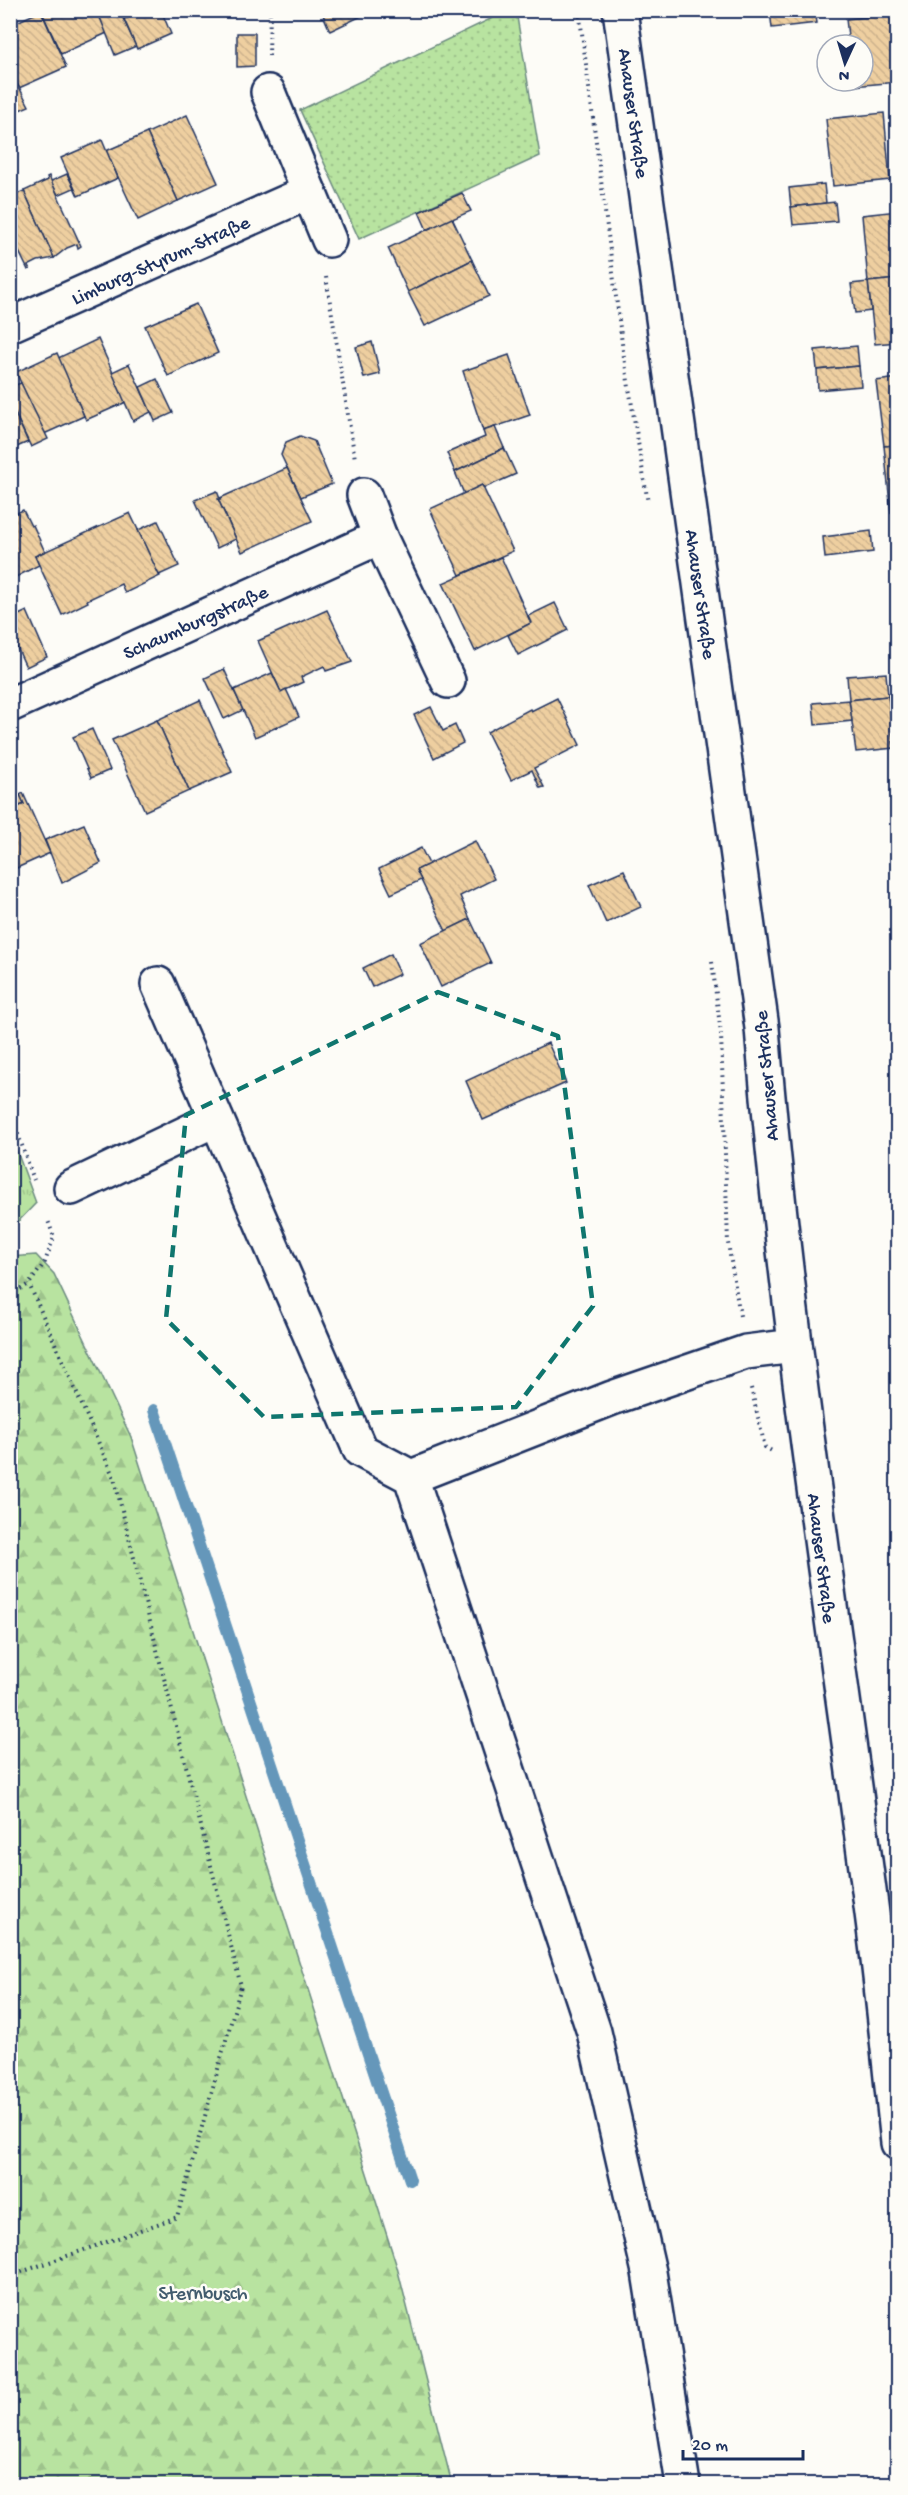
<svg xmlns="http://www.w3.org/2000/svg" width="908" height="2495" font-family="'Gochi Hand',sans-serif">
	<style>
		.grass { fill: url(#grass-dots); stroke: #6a897f; stroke-width: 1.5 }
		.forest { fill: url(#forest-firs); stroke: #6a897f; stroke-width: 1.5 }
		.park { fill: url(#park-tufts); stroke: #6a897f; stroke-width: 1.5 }
		.lines { fill: none; stroke-linecap: round; stroke-linejoin: round }
		.stream { stroke: #6597ba; stroke-width: 12 }
		.building { fill: url(#building-back-hatch); stroke: #1b2f5e; stroke-width: 1.5 }
		.minor-casing { stroke: #1b2f5e; stroke-width: 38 }
		.secondary-casing { stroke: #1b2f5e; stroke-width: 38 }
		.path { stroke: #1b2f5e; stroke-width: 4; stroke-dasharray: 1.5 4.5; stroke-linecap: butt }
		.minor { stroke: #fdfcf7; stroke-width: 33 }
		.secondary { stroke: #fdfcf7; stroke-width: 33 }
		.marked { fill: none; stroke: #0f766e; stroke-width: 4.5; stroke-dasharray: 12 8; stroke-linejoin: round }
		.labels { text-anchor: middle; stroke-width: 5; stroke-linejoin: round; paint-order: stroke }
		.street-label { font-size: 20px; fill: #1b2f5e; stroke: #fdfcf7 }
		.park-label { font-size: 20px; fill: #425c6e; stroke: #fdfcf7 }
	</style>
	<defs>
		<pattern id="grass-dots" width="8" height="8" patternUnits="userSpaceOnUse" patternTransform="scale(1.5)"><rect width="8" height="8" fill="#b8e3a0"/><path d="M2 2h.1M6 6h.1" fill="none" stroke="#9ec38c" stroke-width="1.8" stroke-linecap="round"/></pattern>
		<pattern id="forest-firs" width="22" height="20" patternUnits="userSpaceOnUse" patternTransform="scale(1.5)"><rect width="22" height="20" fill="#b8e3a0"/><path d="M5 1l3.5 6h-7zM16 11l3.5 6h-7z" fill="#9ec38c"/></pattern>
		<pattern id="park-tufts" width="24" height="20" patternUnits="userSpaceOnUse" patternTransform="scale(1.5)"><rect width="24" height="20" fill="#b8e3a0"/><path d="M3 7l-1-3M5 7V3M7 7l1-3M15 17l-1-3M17 17v-4M19 17l1-3" fill="none" stroke="#9ec38c"/></pattern>
		<pattern id="building-back-hatch" width="6" height="6" patternUnits="userSpaceOnUse" patternTransform="scale(1.5)"><rect width="6" height="6" fill="#eecfa0"/><path d="M-1 5l2 2M0 0l6 6M5-1l2 2" fill="none" stroke="#ccb28c"/></pattern>
	</defs>
	<rect width="100%" height="100%" fill="#fdfcf7"/>
	<filter id="ink" filterUnits="userSpaceOnUse"><feTurbulence type="fractalNoise" baseFrequency=".0167" numOctaves="2"/><feDisplacementMap in="SourceGraphic" scale="12" xChannelSelector="R" yChannelSelector="G"/><feConvolveMatrix kernelMatrix="1 2 1 2 8 2 1 2 1" color-interpolation-filters="sRGB"/></filter>
	<g filter="url(#ink)">
		<path class="grass" d="M509,10L516,11L540,156L359,239L300,110Z"/>
		<path class="forest" d="M36,1255L54,1274L131,1437L397,2267L452,2484H11L10,1257Z"/>
		<path class="park" d="M11,1135L36,1203L11,1229H10Z"/>
		<g class="lines">
			<path class="stream" d="M154,1410L410,2180"/>
		</g>
		<g class="building">
			<path d="M97,10L107,33L61,54L41,10Z"/>
			<path d="M97,10H119L136,46L115,55Z"/>
			<path d="M149,10H161L171,34L137,49L124,19Z"/>
			<path d="M321,10H374L330,31Z"/>
			<path d="M815,10L817,23L772,28L770,11Z"/>
			<path d="M41,11L66,67L19,88L10,70V25Z"/>
			<path d="M898,14V82L853,86V81H863V45H849L846,19Z"/>
			<path d="M237,33H255V66L237,67Z"/>
			<path d="M10,70L29,106L10,114Z"/>
			<path d="M884,113L890,180L833,186L826,119Z"/>
			<path d="M187,115L218,183L178,201L147,133Z"/>
			<path d="M147,133L178,201L138,220L106,151Z"/>
			<path d="M102,140L118,178L78,196L61,158Z"/>
			<path d="M67,174L74,188L58,195L51,181Z"/>
			<path d="M49,176L81,246L78,248L77,244L67,248L54,258L24,191L48,180L47,177Z"/>
			<path d="M824,184L826,203L791,207L789,188Z"/>
			<path d="M24,191L54,258L38,261L28,266L30,269L28,270L10,233V197Z"/>
			<path d="M462,193L471,211L427,230L419,212Z"/>
			<path d="M835,202L837,221L793,225L791,207Z"/>
			<path d="M898,211V279L868,282L862,215Z"/>
			<path d="M452,218L472,260L408,292L388,248Z"/>
			<path d="M472,260L489,296L425,326L408,292Z"/>
			<path d="M898,279V342L875,344L868,282Z"/>
			<path d="M868,282L871,311L855,313L851,284Z"/>
			<path d="M196,304L218,353L168,376L145,326Z"/>
			<path d="M98,339L126,402L86,420L58,358Z"/>
			<path d="M372,342L380,374L364,378L356,347Z"/>
			<path d="M857,346L859,366L817,370L815,350Z"/>
			<path d="M57,353L84,416L44,434L16,372Z"/>
			<path d="M509,355L530,415L483,431L463,371Z"/>
			<path d="M129,364L151,412L133,421L112,372Z"/>
			<path d="M859,366L861,386L818,390L817,370Z"/>
			<path d="M898,378V445L884,446L876,381Z"/>
			<path d="M157,379L173,413L155,421L140,387Z"/>
			<path d="M21,383L48,439L31,447L10,403V387Z"/>
			<path d="M10,403L28,442L10,450Z"/>
			<path d="M495,427L504,448L455,472L447,453L485,437L483,431Z"/>
			<path d="M300,436L314,441L332,484L301,497L281,455L286,442Z"/>
			<path d="M898,445V512L891,513L884,446Z"/>
			<path d="M504,448L516,474L484,488L482,485L464,494L455,472Z"/>
			<path d="M287,468L312,521L242,552L218,499Z"/>
			<path d="M482,485L513,551L460,575L430,509Z"/>
			<path d="M217,491L220,499H218L236,539L217,548L195,500Z"/>
			<path d="M23,510L31,526L33,525L45,552L35,556L39,565L14,578L10,571V516Z"/>
			<path d="M130,513L160,576L125,593L121,584L87,600L88,602L62,615L35,556Z"/>
			<path d="M158,521L179,566L159,575L138,530Z"/>
			<path d="M871,531L873,552L825,558L823,537Z"/>
			<path d="M898,544V600L892,545Z"/>
			<path d="M501,557L531,623L475,651L443,583Z"/>
			<path d="M555,603L568,630L518,655L508,635L531,623L528,616Z"/>
			<path d="M327,610L352,662L326,671L324,666L301,677L303,682L281,692L258,641Z"/>
			<path d="M27,611L47,657L26,667L10,632V619Z"/>
			<path d="M224,669L243,710L224,719L205,678Z"/>
			<path d="M272,673L281,692L286,689L299,717L255,737L234,690Z"/>
			<path d="M886,673L888,696L849,700L847,676Z"/>
			<path d="M888,696L894,748L856,752L849,700Z"/>
			<path d="M557,698L580,745L534,768L544,787L540,788L532,770L511,780L487,732L530,709L531,711Z"/>
			<path d="M200,700L232,772L189,791L157,720Z"/>
			<path d="M849,700L852,721L815,725L813,703Z"/>
			<path d="M431,707L443,731L455,725L463,743L434,758L414,715Z"/>
			<path d="M157,720L189,791L145,811L112,740Z"/>
			<path d="M92,729L110,770L91,778L73,737Z"/>
			<path d="M892,731H898V749H894Z"/>
			<path d="M23,793L50,853L10,871V810L24,804L20,795Z"/>
			<path d="M20,795L24,804L10,810V799Z"/>
			<path d="M84,824L101,863L62,883L45,840Z"/>
			<path d="M475,841L494,879L460,896L470,919L446,931L416,870Z"/>
			<path d="M898,842V861H895L893,843Z"/>
			<path d="M421,848L429,864L416,870L421,880L391,894L379,869Z"/>
			<path d="M624,870L641,907L606,923L589,885Z"/>
			<path d="M470,919L491,963L441,987L420,943Z"/>
			<path d="M391,954L400,974L372,987L363,968Z"/>
			<path d="M548,1043L566,1083L483,1120L466,1081Z"/>
		</g>
		<g class="lines">
			<defs>
				<g id="minor">
					<path d="M268,92L309,192"/>
					<path d="M10,325L309,192L329,240"/>
					<path d="M364,495L380,537"/>
					<path d="M10,705L380,537L448,681"/>
					<path d="M158,984L360,1450L411,1477L594,2032L649,2272L683,2484"/>
					<path d="M71,1188L216,1119"/>
					<path d="M411,1477L612,1398L746,1352L795,1346"/>
				</g>
				<path id="secondary" d="M620,10L762,1028C787,1338 838,1644 877,1952C885,2016 891,2080 898,2143"/>
			</defs>
			<use href="#minor" class="minor-casing"/>
			<use href="#secondary" class="secondary-casing"/>
			<g class="path">
				<path d="M579,10L623,351L648,503"/>
				<path d="M269,56L270,10"/>
				<path d="M326,277L355,459"/>
				<path d="M712,962L721,1034L728,1243L740,1316"/>
				<path d="M10,1111L34,1180"/>
				<path d="M10,1295L29,1284L45,1262L54,1237L47,1218"/>
				<path d="M751,1388L765,1447L772,1451"/>
				<path d="M10,2276L177,2217L241,1986L114,1478L29,1284"/>
			</g>
			<use href="#minor" class="minor"/>
			<use href="#secondary" class="secondary"/>
		</g>
	</g>
	<path class="marked" d="M438,992L558,1036L593,1306L516,1407L264,1417L166,1319L186,1115Z"/>
	<g class="labels">
		<g class="street-label">
			<text transform="translate(635 113) rotate(82)" y="7">Ahauser Straße</text>
			<text transform="translate(160 259) rotate(-24)" y="7">Limburg-Styrum-Straße</text>
			<text transform="translate(702 594) rotate(82)" y="7">Ahauser Straße</text>
			<text transform="translate(195 621) rotate(-24)" y="7">Schaumburgstraße</text>
			<text transform="translate(765 1076) rotate(-95)" y="7">Ahauser Straße</text>
			<text transform="translate(823 1558) rotate(83)" y="7">Ahauser Straße</text>
		</g>
		<g class="park-label">
			<text x="203" y="2299">Sternbusch</text>
		</g>
	</g>
	<rect width="908" height="2495" fill="none" stroke="#fdfcf7" stroke-width="36"/>
	<rect x="18" y="18" width="872" height="2459" fill="none" stroke="#1b2f5e" stroke-width="2" filter="url(#ink)"/>
	<g transform="translate(845 63) rotate(184)"><circle r="28" fill="#fdfcf7" stroke="#a3aaba" stroke-width="1.5"/>
	<path d="M0-4.5L10 22L0 15L-10 22Z" fill="#1b2f5e"/>
	<text y="-9" font-size="16" font-weight="bold" text-anchor="middle" fill="#1b2f5e">N</text>
	</g>
	<path d="M683 2450v9h120v-9" fill="none" stroke="#1b2f5e" stroke-width="3"/>
	<text x="692" y="2450" font-size="18" fill="#1b2f5e" stroke="#fdfcf7" stroke-width="4.5" paint-order="stroke">20 m</text>
</svg>
